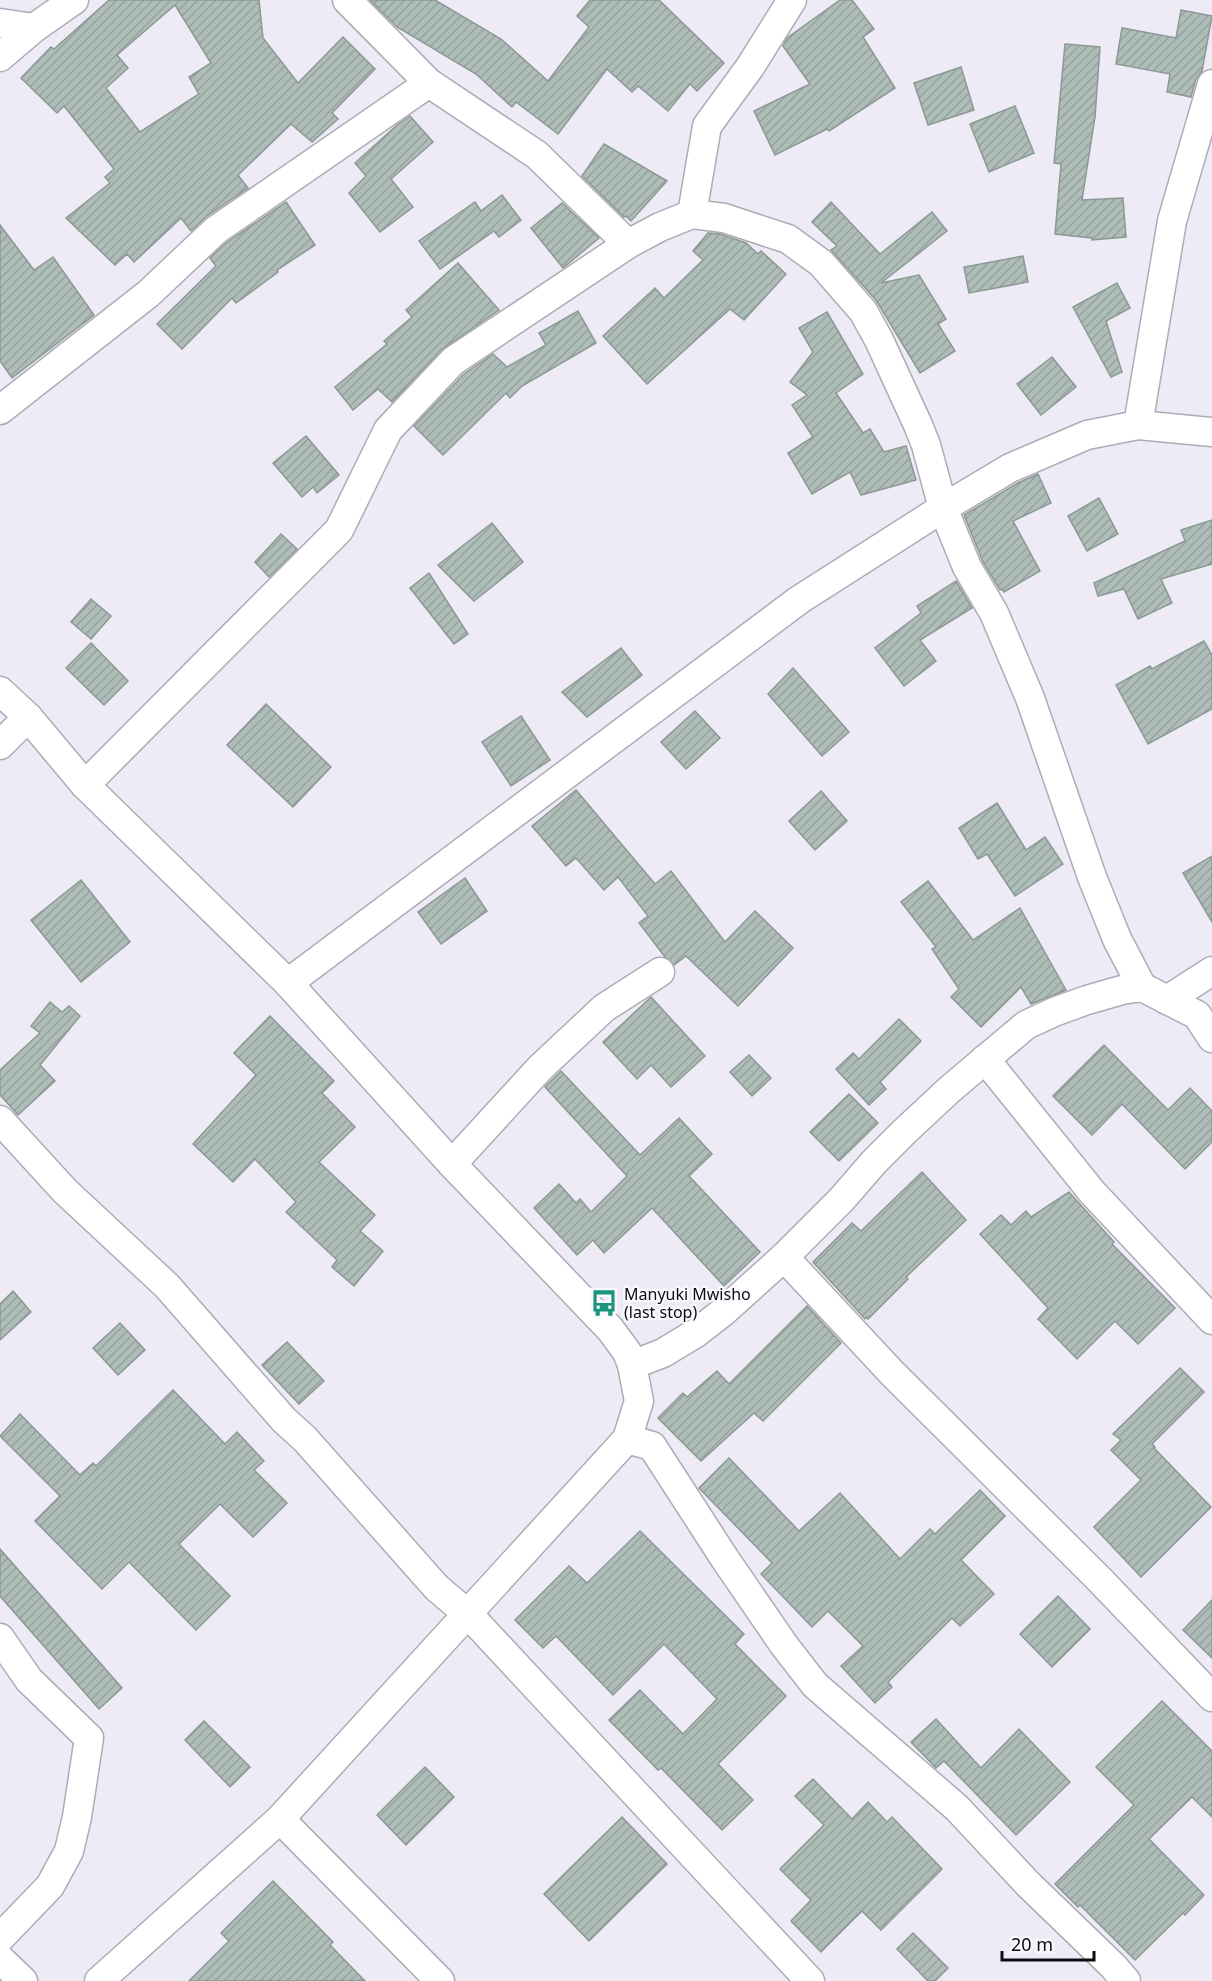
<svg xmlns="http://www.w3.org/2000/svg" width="1212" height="1981" font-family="'Noto Sans',sans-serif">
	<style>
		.building { fill: url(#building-hatch); stroke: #8b9994; stroke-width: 1.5; fill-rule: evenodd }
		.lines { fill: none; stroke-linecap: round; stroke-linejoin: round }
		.minor-casing { stroke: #aeabb6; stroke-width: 31 }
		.minor { stroke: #fff; stroke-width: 28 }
		.labels { text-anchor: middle; stroke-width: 4.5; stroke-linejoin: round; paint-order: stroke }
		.poi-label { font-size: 16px; fill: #0d0c10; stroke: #fbf9fe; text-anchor: start }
	</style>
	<defs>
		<pattern id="building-hatch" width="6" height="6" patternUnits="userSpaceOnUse" patternTransform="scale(1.5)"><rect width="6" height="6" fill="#afbdb8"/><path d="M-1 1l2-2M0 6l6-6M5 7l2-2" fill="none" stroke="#95a19d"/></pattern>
	</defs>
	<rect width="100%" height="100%" fill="#eeebf7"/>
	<g class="building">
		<path d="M109,0H259L263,38L298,83L343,37L375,69L332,113L338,119L312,142L291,124L238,175L248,188L207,216L191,231L181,218L134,262L127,254L115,265L66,218L110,183L105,177L114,169L64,106L57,113L21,78L51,47L54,49ZM175,5L211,63L189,77L199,94L140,132L106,88L128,68L117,55Z"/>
		<path d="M370,0H435L501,39L548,81L589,27L577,16L590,0H659L724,63L697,91L690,84L668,111L638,86L632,92L607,69L558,134L516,102L512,107L476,74L397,27Z"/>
		<path d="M840,0H852L874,29L863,37L895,88L829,131L827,129L775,155L754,111L810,84L783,46L787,38Z"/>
		<path d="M1181,10L1212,16L1202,71L1196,79L1191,97L1167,92L1170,74L1116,64L1122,28L1176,38Z"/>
		<path d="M1065,44L1100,47L1095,117L1082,200L1123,198L1126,237L1092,240V238L1055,234L1061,164L1054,163Z"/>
		<path d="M961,67L974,110L928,125L914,83Z"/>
		<path d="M1015,106L1034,153L989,172L970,124Z"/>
		<path d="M410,116L433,142L391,179L413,207L380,232L349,193L366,176L355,163L397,125Z"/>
		<path d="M604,144L667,181L631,221L626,216L624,217L582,176Z"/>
		<path d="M502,195L521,220L499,237L494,231L440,269L419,241L475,202L481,211Z"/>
		<path d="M286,202L315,245L277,270L278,272L236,303L232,298L182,349L157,324L216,266L210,258L226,243Z"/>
		<path d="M831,202L880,254L932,212L947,231L881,283L919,275L946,319L938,324L955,351L920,373L876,300L831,250L837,246L812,222Z"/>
		<path d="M562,203L599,238L563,268L531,228Z"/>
		<path d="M0,225L34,270L53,257L94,315L12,378L0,361Z"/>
		<path d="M708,233L720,234L746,243L758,254L761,251L786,274L744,320L730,309L647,384L603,336L655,288L664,298L703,260L693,251Z"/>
		<path d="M1023,256L1028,282L969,293L964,267Z"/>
		<path d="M458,263L499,310L441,350L392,402L378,389L353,410L335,387L387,344L384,341L412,317L406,310Z"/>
		<path d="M1117,283L1130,308L1106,321L1122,372L1111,377L1073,307Z"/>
		<path d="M578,311L596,343L522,386L510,398L506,393L443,455L414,426L464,374L493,354L507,367L546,345L539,333Z"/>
		<path d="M827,312L863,374L836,393L863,433L870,429L884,452L906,446L916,480L861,495L850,472L812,494L788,453L813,437L792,405L807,395L790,382L813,352L799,328Z"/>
		<path d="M1052,357L1076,387L1041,415L1017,384Z"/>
		<path d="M306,436L339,475L317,493L313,487L302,497L273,463Z"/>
		<path d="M1038,474L1051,503L1013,521L1040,571L1004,592L1002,589L1000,590L983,562L964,515L1018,483Z"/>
		<path d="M1099,498L1118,534L1087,551L1068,516Z"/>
		<path d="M1212,520V564L1161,579L1172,603L1138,619L1124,589L1098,596L1094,583L1185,541L1181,530Z"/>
		<path d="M492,523L523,562L474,601L438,565Z"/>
		<path d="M281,534L297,549L269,577L255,562Z"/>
		<path d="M429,573L468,634L454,644L410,588Z"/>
		<path d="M956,581L972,608L920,640L936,661L904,686L875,648L921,613L917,606Z"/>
		<path d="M91,599L111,616L91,639L71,622Z"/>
		<path d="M1204,641L1212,655V709L1148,744L1116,685L1150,666L1152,669Z"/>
		<path d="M91,643L128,681L104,705L66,668Z"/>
		<path d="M621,648L642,675L587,717L562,692Z"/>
		<path d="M793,668L849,732L822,756L768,694Z"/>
		<path d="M266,704L331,767L293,807L227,745Z"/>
		<path d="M695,711L720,738L686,769L661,742Z"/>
		<path d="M521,716L550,760L511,786L482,742Z"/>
		<path d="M576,790L655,884L671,871L725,942L755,911L793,948L738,1006L686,956L674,965L665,957L639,923L648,916L618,877L604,890L576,858L566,866L532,826Z"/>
		<path d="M821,791L847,821L815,850L789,821Z"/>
		<path d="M997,803L1026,850L1045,837L1063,864L1015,896L987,854L978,859L959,828Z"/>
		<path d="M1212,856V922L1183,873Z"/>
		<path d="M465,878L487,911L441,944L418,912Z"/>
		<path d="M81,880L130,942L81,982L31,920Z"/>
		<path d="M928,881L973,940L1020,908L1066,990L1031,1004L1021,987L981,1027L951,997L959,989L932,949L936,947L901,902Z"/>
		<path d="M651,997L705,1056L671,1087L651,1065L637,1079L603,1042Z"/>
		<path d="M50,1002L62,1012L69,1006L80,1016L40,1065L55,1081L18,1115L0,1095V1070L40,1033L31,1026Z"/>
		<path d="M270,1016L334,1081L322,1093L355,1127L319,1162L375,1215L360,1231L383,1251L354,1286L332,1267L337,1260L286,1212L296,1202L255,1159L233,1182L193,1144L256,1075L234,1053Z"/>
		<path d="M899,1019L921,1041L880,1082L886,1089L869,1105L836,1069L853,1053L859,1059Z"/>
		<path d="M1104,1045L1168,1110L1190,1088L1212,1111V1142L1185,1169L1122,1104L1092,1135L1053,1096Z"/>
		<path d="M749,1055L771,1078L752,1096L730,1072Z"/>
		<path d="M561,1071L640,1155L679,1118L712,1154L689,1176L760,1252L724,1286L652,1208L604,1253L593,1240L577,1255L534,1208L559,1184L576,1203L580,1199L591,1212L627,1176L545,1087Z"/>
		<path d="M849,1094L878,1123L839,1161L810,1132Z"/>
		<path d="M922,1172L966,1220L906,1277L908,1279L868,1319L867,1317L865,1319L813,1262L852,1223L861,1231Z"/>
		<path d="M1069,1192L1114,1242L1112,1244L1175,1308L1138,1344L1115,1321L1077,1359L1038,1319L1048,1308L980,1234L1001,1215L1011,1225L1026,1211L1031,1217Z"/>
		<path d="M13,1291L31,1312L0,1340V1304Z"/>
		<path d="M807,1306L841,1343L763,1421L754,1413L701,1461L658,1418L683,1393L687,1397L717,1371L729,1384Z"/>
		<path d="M120,1323L145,1350L118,1375L93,1348Z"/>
		<path d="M287,1342L324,1381L299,1404L262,1365Z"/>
		<path d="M1180,1368L1204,1392L1152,1444L1155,1447L1154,1448L1211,1507L1141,1577L1094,1527L1141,1480L1111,1450L1121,1440L1113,1434Z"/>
		<path d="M173,1390L225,1444L237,1432L264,1461L254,1470L287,1503L253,1537L220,1504L179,1544L230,1596L196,1630L129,1562L102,1589L35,1521L60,1496L0,1436L20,1414L80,1475L93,1463L96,1466Z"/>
		<path d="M729,1458L799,1531L840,1493L900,1559L930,1529L935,1534L980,1490L1005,1516L961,1560L994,1594L960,1626L952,1618L888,1682L892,1687L875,1703L841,1666L863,1646L828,1611L812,1627L761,1574L772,1563L699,1488Z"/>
		<path d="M640,1531L744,1634L735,1644L786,1696L718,1764L753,1800L722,1830L661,1768L658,1770L609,1720L640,1690L683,1734L717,1699L664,1644L613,1695L556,1636L543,1648L515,1620L569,1566L587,1583Z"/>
		<path d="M0,1549L122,1688L99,1709L0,1596Z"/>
		<path d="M1058,1596L1090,1629L1052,1667L1020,1634Z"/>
		<path d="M1212,1600V1658L1183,1630Z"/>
		<path d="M1162,1701L1212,1751V1817L1192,1797L1149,1839L1204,1895L1185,1915L1183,1913L1135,1960L1080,1905L1078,1907L1055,1884L1134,1805L1096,1767Z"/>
		<path d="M936,1719L981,1768L1019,1729L1070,1782L1016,1835L944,1761L936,1768L911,1742Z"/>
		<path d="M204,1721L250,1767L230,1787L185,1740Z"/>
		<path d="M425,1767L454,1797L406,1845L377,1815Z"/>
		<path d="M813,1779L852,1819L868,1802L887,1822L892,1817L942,1869L881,1930L862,1911L821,1952L791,1921L811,1900L780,1869L824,1825L795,1796Z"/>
		<path d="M622,1817L667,1864L589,1941L544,1894Z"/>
		<path d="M273,1881L333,1942L330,1945L365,1981H189L229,1941L221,1933Z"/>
		<path d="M913,1933L948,1968L935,1981H928L897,1949Z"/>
	</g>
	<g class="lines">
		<defs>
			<g id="minor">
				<path d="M347,0L429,83L537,155L628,244"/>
				<path d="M0,23L34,28L74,0"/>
				<path d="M0,57L34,28"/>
				<path d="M692,214L724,218L788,239L821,263L863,311L879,340L918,425L926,445L943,508L967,567L994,613L1030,698L1092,877L1117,939L1142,987"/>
				<path d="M0,410L148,294L216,230L429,83"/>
				<path d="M1138,425L1172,221L1212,84"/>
				<path d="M0,691L28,717L85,785L288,983L452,1164L610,1329L627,1352L632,1365L639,1401L627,1439L280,1819L99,1981"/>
				<path d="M0,745L28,717"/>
				<path d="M85,785L339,530L388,430L453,361L628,244L660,227L692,214L707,126L750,67L792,0"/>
				<path d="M288,983L799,600L943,508L1010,468L1087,435L1138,425L1212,432"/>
				<path d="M1167,1000L1212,971"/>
				<path d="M985,1059L1092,1192L1212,1320"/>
				<path d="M0,1120L65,1191L167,1286L284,1420L305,1439L437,1588L469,1615L810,1981"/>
				<path d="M452,1164L540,1068L604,1008L660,972"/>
				<path d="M784,1257L892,1373L1100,1580L1212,1697"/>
				<path d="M632,1365L663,1353L696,1333L723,1312L784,1257L842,1199L874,1162L904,1132L949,1090L1026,1025L1054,1012L1087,1000L1122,990L1142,987L1197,1015L1212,1038"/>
				<path d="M627,1439L652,1446L725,1559L784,1645L815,1685L957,1808L1028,1884L1113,1966L1126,1981"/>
				<path d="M0,1638L29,1680L89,1738L77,1817L69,1851L50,1886L0,1938"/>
				<path d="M280,1819L440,1981"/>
				<path d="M0,1959L23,1981"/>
			</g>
		</defs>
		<use href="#minor" class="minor-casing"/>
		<use href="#minor" class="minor"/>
	</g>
	<defs>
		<symbol id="bus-bare" viewBox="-9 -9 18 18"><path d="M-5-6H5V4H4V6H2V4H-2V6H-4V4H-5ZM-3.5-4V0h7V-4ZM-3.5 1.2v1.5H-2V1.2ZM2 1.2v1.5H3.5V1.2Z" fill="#1a947b" stroke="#fbf9fe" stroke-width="2.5" paint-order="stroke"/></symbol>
	</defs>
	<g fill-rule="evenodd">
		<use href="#bus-bare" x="585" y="1284" width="38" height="38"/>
	</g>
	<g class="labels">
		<g class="poi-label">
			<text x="624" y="1300">Manyuki Mwisho<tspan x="624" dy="18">(last stop)</tspan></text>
		</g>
	</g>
	<path d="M1002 1951v9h92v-9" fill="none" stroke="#0d0c10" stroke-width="3"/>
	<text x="1011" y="1951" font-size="18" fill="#0d0c10" stroke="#fbf9fe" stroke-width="4.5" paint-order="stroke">20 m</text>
</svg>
